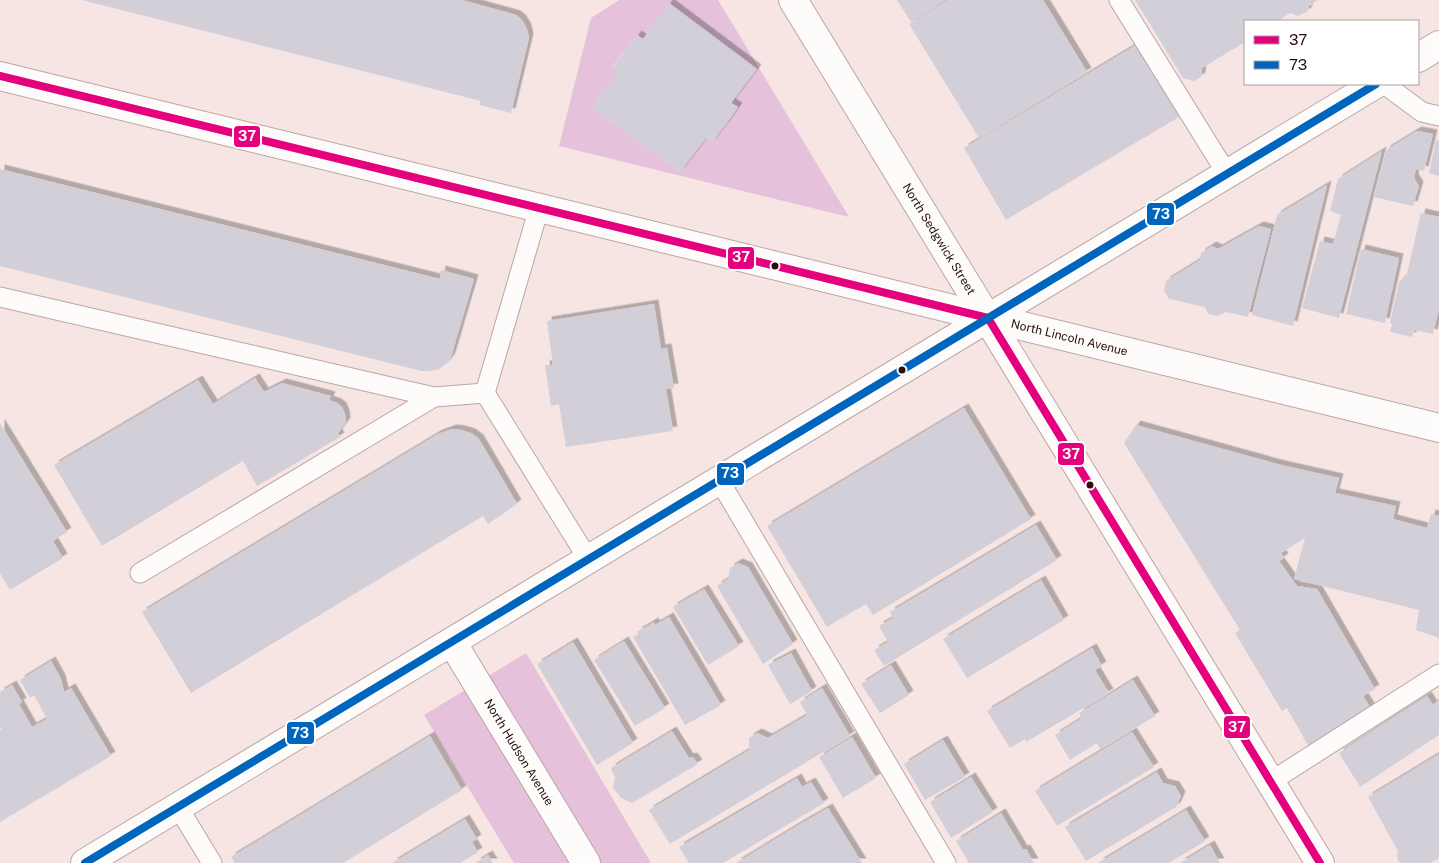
<svg xmlns="http://www.w3.org/2000/svg" width="1439" height="863" font-family="'Public Sans',sans-serif">
	<style>
		.green { fill: #e5c1db; fill-rule: evenodd }
		.building { fill: #d2cfd9; filter: url(#shadow) }
		.lines { fill: none; stroke-linecap: round; stroke-linejoin: round }
		.service-casing { stroke: #bba6a4; stroke-width: 21 }
		.minor-casing { stroke: #bba6a4; stroke-width: 30 }
		.tertiary-casing { stroke: #bba6a4; stroke-width: 30 }
		.secondary-casing { stroke: #bba6a4; stroke-width: 30 }
		.service { stroke: #fefbfb; stroke-width: 19 }
		.minor { stroke: #fefbfb; stroke-width: 28 }
		.tertiary { stroke: #fefbfb; stroke-width: 28 }
		.secondary { stroke: #fefbfb; stroke-width: 28 }
		.bus-1-casing { stroke: #fff; stroke-width: 11 }
		.bus-2-casing { stroke: #fff; stroke-width: 11 }
		.bus-1 { stroke: #e5007d; stroke-width: 8 }
		.bus-2 { stroke: #0065bd; stroke-width: 8 }
		.bus-dot { fill: #29100e; stroke: #fff; stroke-width: 2 }
		.labels { text-anchor: middle; stroke-width: 4; stroke-linejoin: round; paint-order: stroke }
		.street-label { font-size: 12px; fill: #29100e; stroke: #fff }
		.line-badge { stroke: #fff; stroke-width: 2 }
		.badge-label { font-size: 14px; text-anchor: middle; font-weight: bold; fill: #fff }
	</style>
	<defs>
		<filter id="shadow"><feDropShadow dx="4.5" dy="-4.5" stdDeviation="0" flood-color="#0004"/></filter>
	</defs>
	<rect width="100%" height="100%" fill="#f6e5e3"/>
	<g class="green">
		<path d="M619,0H718L849,217L559,146L591,18ZM637,35L738,108L727,123L706,138L680,172L592,107L618,73L612,67Z"/>
		<path d="M526,653L651,863H514L424,715Z"/>
	</g>
	<g class="building">
		<path d="M82,0H462L516,15L522,20L527,29L529,38L511,113L479,105L481,101Z"/>
		<path d="M897,0H945L911,22Z"/>
		<path d="M948,0H1043L1087,72L979,138L909,24Z"/>
		<path d="M1135,0H1318L1309,6L1307,12L1298,16L1290,13L1278,21H1245V42L1202,68L1201,77L1194,81L1183,78Z"/>
		<path d="M669,3L757,69L731,103L738,107L727,123L712,142L706,138L680,172L592,107L618,73L612,68L637,35L643,39Z"/>
		<path d="M1136,45L1179,117L1006,220L964,148Z"/>
		<path d="M1417,131L1433,134L1424,171L1416,169L1414,178L1419,186L1413,206L1374,197L1386,150Z"/>
		<path d="M1436,140L1439,141V176L1429,173Z"/>
		<path d="M1382,151L1339,318L1302,308L1320,241L1333,244L1341,215L1330,211L1338,179Z"/>
		<path d="M0,169L440,279L441,270L474,279L451,357L446,364L439,369L430,371H422L0,266Z"/>
		<path d="M1327,185L1293,326L1252,315L1277,215Z"/>
		<path d="M1421,213L1439,217V309L1433,334L1414,330L1412,337L1390,332L1392,324L1390,323L1399,282L1407,274Z"/>
		<path d="M1259,226L1271,229L1248,317L1226,312L1218,316L1208,314L1205,307L1169,299L1164,291L1166,281L1200,260L1201,253L1212,246L1218,249Z"/>
		<path d="M1361,249L1399,258L1385,323L1346,314Z"/>
		<path d="M654,304L661,349L667,348L674,388L666,389L673,431L566,447L559,404L551,406L545,365H553L547,321Z"/>
		<path d="M255,378L264,392L282,383L331,396L329,400L337,403L342,407L345,414L346,422L338,433L340,437L257,486L243,461L102,546L54,465L198,380L213,404Z"/>
		<path d="M964,408L1031,519L873,615L866,604L827,627L767,526Z"/>
		<path d="M0,423L67,532L53,541L63,558L10,590L0,573Z"/>
		<path d="M1136,425L1277,464L1339,478L1335,493L1396,506L1393,519L1427,528L1431,514L1439,516V638L1416,630L1419,610L1294,579L1305,538L1281,553L1284,558L1279,561L1297,586L1317,589L1375,689L1363,696L1373,712L1310,749L1287,708L1282,711L1235,633L1240,630L1124,443Z"/>
		<path d="M452,429L461,430L471,433L479,439L517,504L488,524L483,516L191,693L142,612L438,434Z"/>
		<path d="M1036,525L1057,560L884,666L874,650L888,642L879,626L893,618L890,612Z"/>
		<path d="M738,563L748,567L793,644L763,664L717,586L728,579L730,568Z"/>
		<path d="M1041,580L1064,620L967,678L943,639Z"/>
		<path d="M704,589L739,646L708,665L673,607Z"/>
		<path d="M669,617L721,705L685,725L633,637L639,634L637,632L654,622L655,625Z"/>
		<path d="M624,641L665,708L635,726L594,660Z"/>
		<path d="M573,642L633,743L597,765L537,664Z"/>
		<path d="M1092,648L1102,666L1095,670L1109,693L1026,742L1025,739L1010,748L987,711Z"/>
		<path d="M791,653L812,691L790,704L768,665Z"/>
		<path d="M51,661L61,679L64,692L71,688L111,756L0,822V730L2,729L0,728V692L12,685L22,702L19,704L32,727L47,719L34,695L30,698L20,680Z"/>
		<path d="M891,665L909,695L880,713L861,684Z"/>
		<path d="M1133,680L1155,716L1100,749L1097,743L1070,760L1055,735L1082,718L1079,713Z"/>
		<path d="M822,688L850,736L670,844L649,810L749,750V738L757,733L768,738L807,715L800,702Z"/>
		<path d="M1427,696L1433,705L1439,700V735L1360,787L1339,753Z"/>
		<path d="M672,731L689,758L693,757L698,764L632,803L621,798L613,788L615,778L611,768Z"/>
		<path d="M1132,732L1154,767L1057,826L1035,791Z"/>
		<path d="M430,736L462,790L343,863H235L231,857Z"/>
		<path d="M852,737L876,778L843,798L819,757Z"/>
		<path d="M943,740L965,777L925,800L904,764Z"/>
		<path d="M1439,754V858L1430,863H1400L1397,858L1398,851L1368,797Z"/>
		<path d="M1157,772L1163,783L1175,786L1181,796L1176,807L1086,861L1065,827Z"/>
		<path d="M971,777L993,812L951,838L930,802Z"/>
		<path d="M797,778L802,787L811,782L824,803L723,863H689L679,847Z"/>
		<path d="M828,808L862,863H736L800,824Z"/>
		<path d="M1186,810L1205,841L1169,863H1098Z"/>
		<path d="M1001,813L1023,850L1026,849L1034,863H969L956,841Z"/>
		<path d="M465,819L477,839L472,842L478,852L460,863H392Z"/>
		<path d="M1210,845L1220,863H1180Z"/>
		<path d="M488,855L493,863H475Z"/>
	</g>
	<g class="lines">
		<defs>
			<g id="service">
				<path d="M1119,0L1227,174"/>
				<path d="M1384,84L1422,112L1439,116"/>
				<path d="M539,208L485,393L588,559"/>
				<path d="M0,297L434,397L485,393"/>
				<path d="M719,480L946,863"/>
				<path d="M140,573L434,397"/>
				<path d="M1270,782L1439,674"/>
				<path d="M178,807L212,863"/>
			</g>
			<g id="minor">
				<path id="s1" d="M452,642L586,863"/>
			</g>
			<g id="tertiary">
				<path id="s2" d="M793,0L1320,863"/>
				<path d="M1418,58L1439,45"/>
				<path d="M85,863L1376,84"/>
			</g>
			<g id="secondary">
				<path id="s3" d="M0,76L1439,428"/>
			</g>
		</defs>
		<use href="#service" class="service-casing"/>
		<use href="#minor" class="minor-casing"/>
		<use href="#tertiary" class="tertiary-casing"/>
		<use href="#secondary" class="secondary-casing"/>
		<use href="#service" class="service"/>
		<use href="#minor" class="minor"/>
		<use href="#tertiary" class="tertiary"/>
		<use href="#secondary" class="secondary"/>
		<defs>
			<g id="bus-1">
				<path d="M0,76L988,318"/>
				<path d="M988,318L1320,863"/>
			</g>
			<path id="bus-2" d="M85,863L1376,84"/>
		</defs>
		<use href="#bus-1" class="bus-1-casing"/>
		<use href="#bus-2" class="bus-2-casing"/>
		<use href="#bus-1" class="bus-1"/>
		<use href="#bus-2" class="bus-2"/>
	</g>
	<g class="bus-dot">
		<circle cx="775" cy="266" r="4.5"/>
		<circle cx="902" cy="370" r="4.5"/>
		<circle cx="1090" cy="485" r="4.5"/>
	</g>
	<g class="labels">
		<g class="street-label">
			<text dy="4" stroke="none"><textPath href="#s2" startOffset="280">North Sedgwick Street</textPath></text>
			<text dy="4" stroke="none"><textPath href="#s3" startOffset="1101">North Lincoln Avenue</textPath></text>
			<text dy="4" stroke="none"><textPath href="#s1" startOffset="129">North Hudson Avenue</textPath></text>
		</g>
	</g>
	<g class="line-badge">
		<rect x="233" y="125" width="28" height="23" rx="5" fill="#e5007d"/>
		<rect x="1146" y="202" width="29" height="24" rx="5" fill="#0065bd"/>
		<rect x="727" y="246" width="28" height="24" rx="5" fill="#e5007d"/>
		<rect x="1057" y="442" width="28" height="24" rx="5" fill="#e5007d"/>
		<rect x="716" y="462" width="29" height="24" rx="5" fill="#0065bd"/>
		<rect x="1223" y="715" width="28" height="24" rx="5" fill="#e5007d"/>
		<rect x="286" y="721" width="29" height="24" rx="5" fill="#0065bd"/>
	</g>
	<g class="badge-label">
		<text x="247" y="141">37</text>
		<text x="1161" y="219">73</text>
		<text x="741" y="262">37</text>
		<text x="1071" y="459">37</text>
		<text x="730" y="478">73</text>
		<text x="1237" y="732">37</text>
		<text x="300" y="738">73</text>
	</g>
	<rect x="1244" y="20" width="175" height="65" fill="#ffffff" stroke="#a99f9f"/>
	<rect x="1254" y="36" width="25" height="8" fill="#e5007d" stroke="#a99f9f"/>
	<text x="1289" y="45" font-size="15" fill="#29100e">37</text>
	<rect x="1254" y="61" width="25" height="8" fill="#0065bd" stroke="#a99f9f"/>
	<text x="1289" y="70" font-size="15" fill="#29100e">73</text>
</svg>
